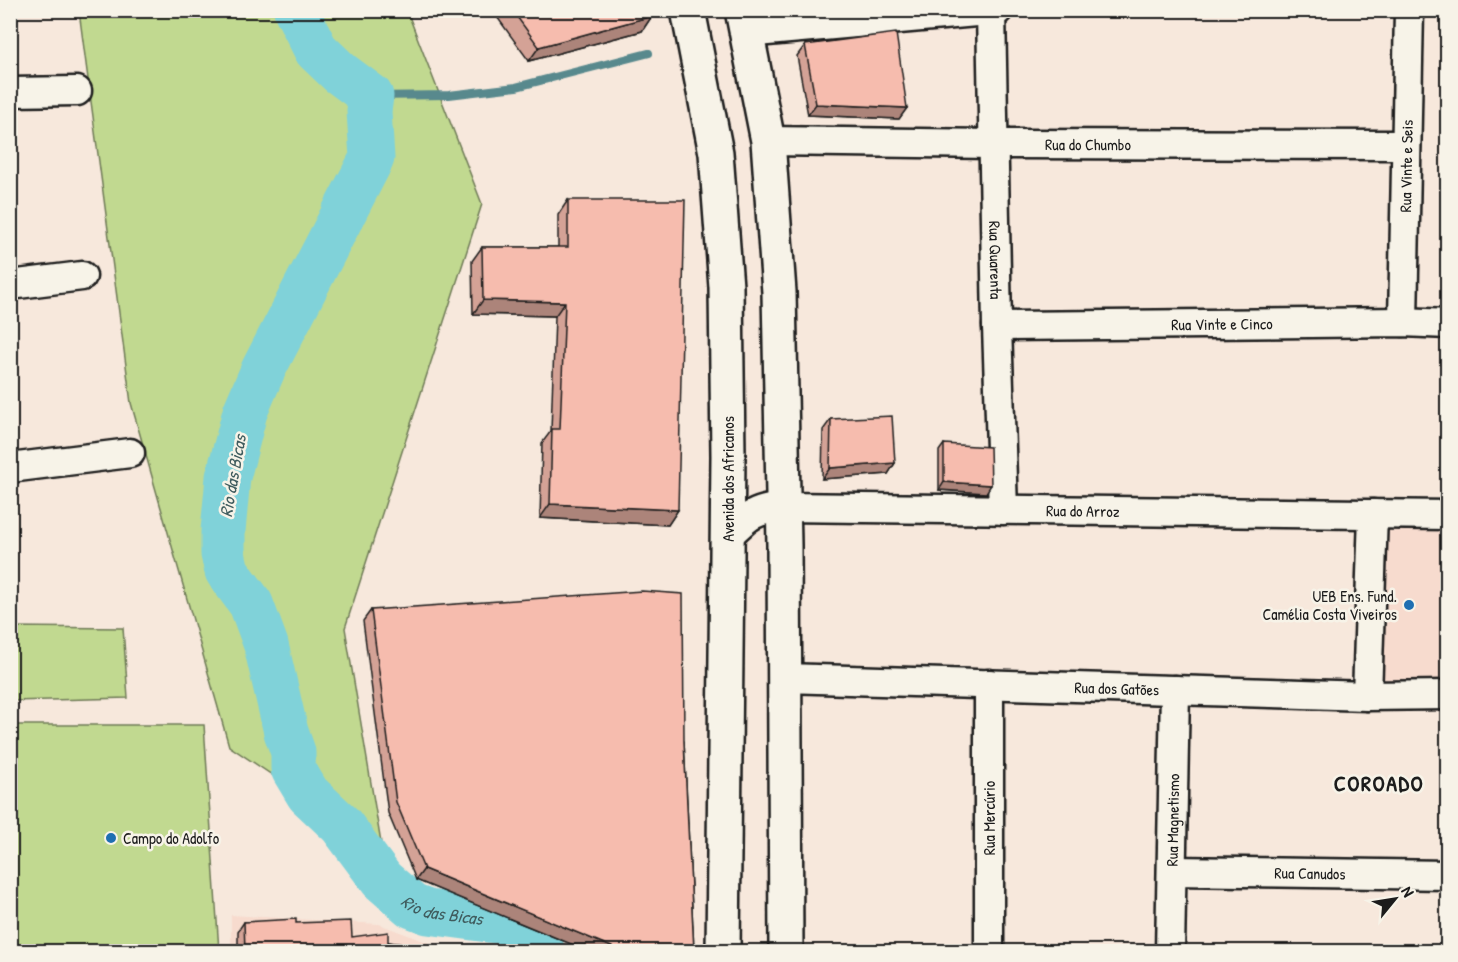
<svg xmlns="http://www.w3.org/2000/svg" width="1458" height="962" font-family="'Patrick Hand',sans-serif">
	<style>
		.built { fill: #f7dbce }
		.green { fill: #c1d990; stroke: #6e7a56; stroke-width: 1.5 }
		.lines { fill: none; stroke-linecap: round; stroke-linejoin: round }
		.stream { stroke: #58898d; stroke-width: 8 }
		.river { stroke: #80d2d9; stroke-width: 45 }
		.minor-casing { stroke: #1c1c1c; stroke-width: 33 }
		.major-casing { stroke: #1c1c1c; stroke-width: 38 }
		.minor { stroke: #f7f3e8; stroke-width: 28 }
		.major { stroke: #f7f3e8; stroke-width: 33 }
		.wall { fill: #d4a296; stroke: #1c1c1c; stroke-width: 1.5 }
		.shaded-wall { fill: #ac847a; stroke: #1c1c1c; stroke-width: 1.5 }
		.building { fill: #f6bcae; stroke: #1c1c1c; stroke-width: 1.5 }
		.poi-dot { fill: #1f6fb2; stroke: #f7f3e8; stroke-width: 2 }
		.labels { text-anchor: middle; stroke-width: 5; stroke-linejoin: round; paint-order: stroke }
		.street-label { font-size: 16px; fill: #1c1c1c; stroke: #f7f3e8 }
		.poi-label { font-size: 16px; fill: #1c1c1c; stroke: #f7f3e8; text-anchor: end }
		.water-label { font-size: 18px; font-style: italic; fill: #3f5c5e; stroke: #f7f3e8 }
		.district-label { font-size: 22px; font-weight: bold; letter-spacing: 1.5px; fill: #1c1c1c; stroke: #f7f3e8 }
	</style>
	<rect width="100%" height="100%" fill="#f7e8dc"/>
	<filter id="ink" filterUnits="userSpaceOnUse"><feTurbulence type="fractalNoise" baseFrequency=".0167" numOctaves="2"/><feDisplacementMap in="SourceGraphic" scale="12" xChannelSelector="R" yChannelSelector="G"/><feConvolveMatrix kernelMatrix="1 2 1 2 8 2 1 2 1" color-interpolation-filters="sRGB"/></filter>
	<g filter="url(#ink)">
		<g class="built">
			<path d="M1373,514L1447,515V695L1367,696Z"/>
			<path d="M231,915L379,924L450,951L231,952Z"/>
		</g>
		<g class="green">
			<path d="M79,11H407L482,204L345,628L382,849L229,746L131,403Z"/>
			<path d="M10,627L123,628L128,698L11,701Z"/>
			<path d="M11,725H204L219,951H11Z"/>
		</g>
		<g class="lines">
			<path class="stream" d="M371,96L449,95L516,87L649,53"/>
			<path class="river" id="s1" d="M296,10L316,50L340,73L371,96L369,111L372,158L263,370L245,412L228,477L223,531V554L227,571L251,604L266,645L286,732L293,752V769L308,794L341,825L382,880L412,906L428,912L503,922L523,930L543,952"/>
			<defs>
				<g id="minor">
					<path id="s2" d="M991,11L997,326L1003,510"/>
					<path d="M747,33L998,10"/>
					<path d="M10,92L77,91"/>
					<path id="s3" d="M768,141L993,144L1406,145"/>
					<path d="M10,285L82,276"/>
					<path id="s4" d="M1403,322L1409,10"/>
					<path id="s5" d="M997,326L1403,322L1448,324"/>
					<path d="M10,468L130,453"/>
					<path id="s6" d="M728,536C748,516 754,510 783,507L1448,515"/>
					<path id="s7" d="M785,678L1367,696L1448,695"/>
					<path d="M989,684V952"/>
					<path d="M1367,696L1373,514"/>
					<path id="s8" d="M1172,871L1448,875"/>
					<path id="s9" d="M1170,952L1175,690"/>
				</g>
				<g id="major">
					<path d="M688,10L716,153L726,287L728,456L723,952"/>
					<path d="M742,10L768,141L779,292L784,545L786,952"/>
				</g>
			</defs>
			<use href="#minor" class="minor-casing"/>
			<use href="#major" class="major-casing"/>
			<use href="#minor" class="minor"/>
			<use href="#major" class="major"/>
		</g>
		<g class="wall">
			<path d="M492,10H650L652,16L642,31L529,61Z"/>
			<path d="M805,45L907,108L899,119L808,115L797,56Z"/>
			<path d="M568,200L678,510L668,525L540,518L542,443L551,431L555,316L473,314L472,261L482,247H558V215Z"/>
			<path d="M831,419L895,463L888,474L822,479L823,430Z"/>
			<path d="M944,444L986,493L939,490V451Z"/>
			<path d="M371,610L684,741L694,951H588L416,880L388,813L363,621Z"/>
			<path d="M244,922L296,923L352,937L388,942L443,951H238V931Z"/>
		</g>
		<g class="shaded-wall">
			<path d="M652,16L642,31L529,61L539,47Z"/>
			<path d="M816,104L907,108L899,119L808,115Z"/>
			<path d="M483,300L565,302L555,316L473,314Z"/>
			<path d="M895,463L888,474L822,479L830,468Z"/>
			<path d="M944,482L991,485L986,493L939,490Z"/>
			<path d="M550,504L678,510L668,525L540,518Z"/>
			<path d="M424,869L612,947L609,951H588L416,880Z"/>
		</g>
		<g class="building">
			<path d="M512,10H650L652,16L539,47Z"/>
			<path d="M896,33L907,108L816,104L805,45Z"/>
			<path d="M568,200H685L678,510L550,504L552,429H560L565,302L483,300L482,247H568Z"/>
			<path d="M892,416L895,463L830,468L831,419Z"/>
			<path d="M944,444L990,447L991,485L944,482Z"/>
			<path d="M642,591L683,594L684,741L694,951H613L612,947L424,869L396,802L371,610Z"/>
			<path d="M296,919V923L351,921L352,937L388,932V942L443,949V951H245L244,922Z"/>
		</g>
	</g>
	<g class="poi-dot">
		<circle cx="1409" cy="605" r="6"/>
		<circle cx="111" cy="838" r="6"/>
	</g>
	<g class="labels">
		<g class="street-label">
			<text dy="6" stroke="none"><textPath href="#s3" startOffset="320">Rua do Chumbo</textPath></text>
			<text dy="6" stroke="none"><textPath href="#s4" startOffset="156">Rua Vinte e Seis</textPath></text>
			<text dy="6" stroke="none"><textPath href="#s2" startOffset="249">Rua Quarenta</textPath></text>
			<text dy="6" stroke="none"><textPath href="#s5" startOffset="225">Rua Vinte e Cinco</textPath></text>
			<text transform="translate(728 479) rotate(-90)" y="6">Avenida dos Africanos</text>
			<text dy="6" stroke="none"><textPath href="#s6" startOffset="364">Rua do Arroz</textPath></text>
			<text dy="6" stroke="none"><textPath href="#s7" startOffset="332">Rua dos Gatões</textPath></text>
			<text transform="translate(989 818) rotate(-90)" y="6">Rua Mercúrio</text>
			<text dy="6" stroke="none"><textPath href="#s9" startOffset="132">Rua Magnetismo</textPath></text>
			<text dy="6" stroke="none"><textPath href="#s8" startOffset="138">Rua Canudos</textPath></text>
		</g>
		<g class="poi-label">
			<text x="1397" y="602">UEB Ens. Fund.<tspan x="1397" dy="18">Camélia Costa Viveiros</tspan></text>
			<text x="123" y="844" text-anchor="start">Campo do Adolfo</text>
		</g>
		<g class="water-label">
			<text transform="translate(233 476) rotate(-80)" y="6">Rio das Bicas</text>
			<text dy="6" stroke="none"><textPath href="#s1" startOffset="1050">Rio das Bicas</textPath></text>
		</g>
		<g class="district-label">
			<text x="1379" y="791">COROADO</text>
		</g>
	</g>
	<rect width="1458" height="962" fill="none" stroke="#f7f3e8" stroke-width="36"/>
	<rect x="18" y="18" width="1422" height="926" fill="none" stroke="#1c1c1c" stroke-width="2" filter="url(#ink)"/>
	<g transform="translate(1395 899) rotate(60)" stroke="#f7f3e8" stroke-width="4.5" paint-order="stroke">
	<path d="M0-4.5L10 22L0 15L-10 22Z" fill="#1c1c1c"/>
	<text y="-9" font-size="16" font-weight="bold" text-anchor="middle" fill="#1c1c1c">N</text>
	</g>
</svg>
